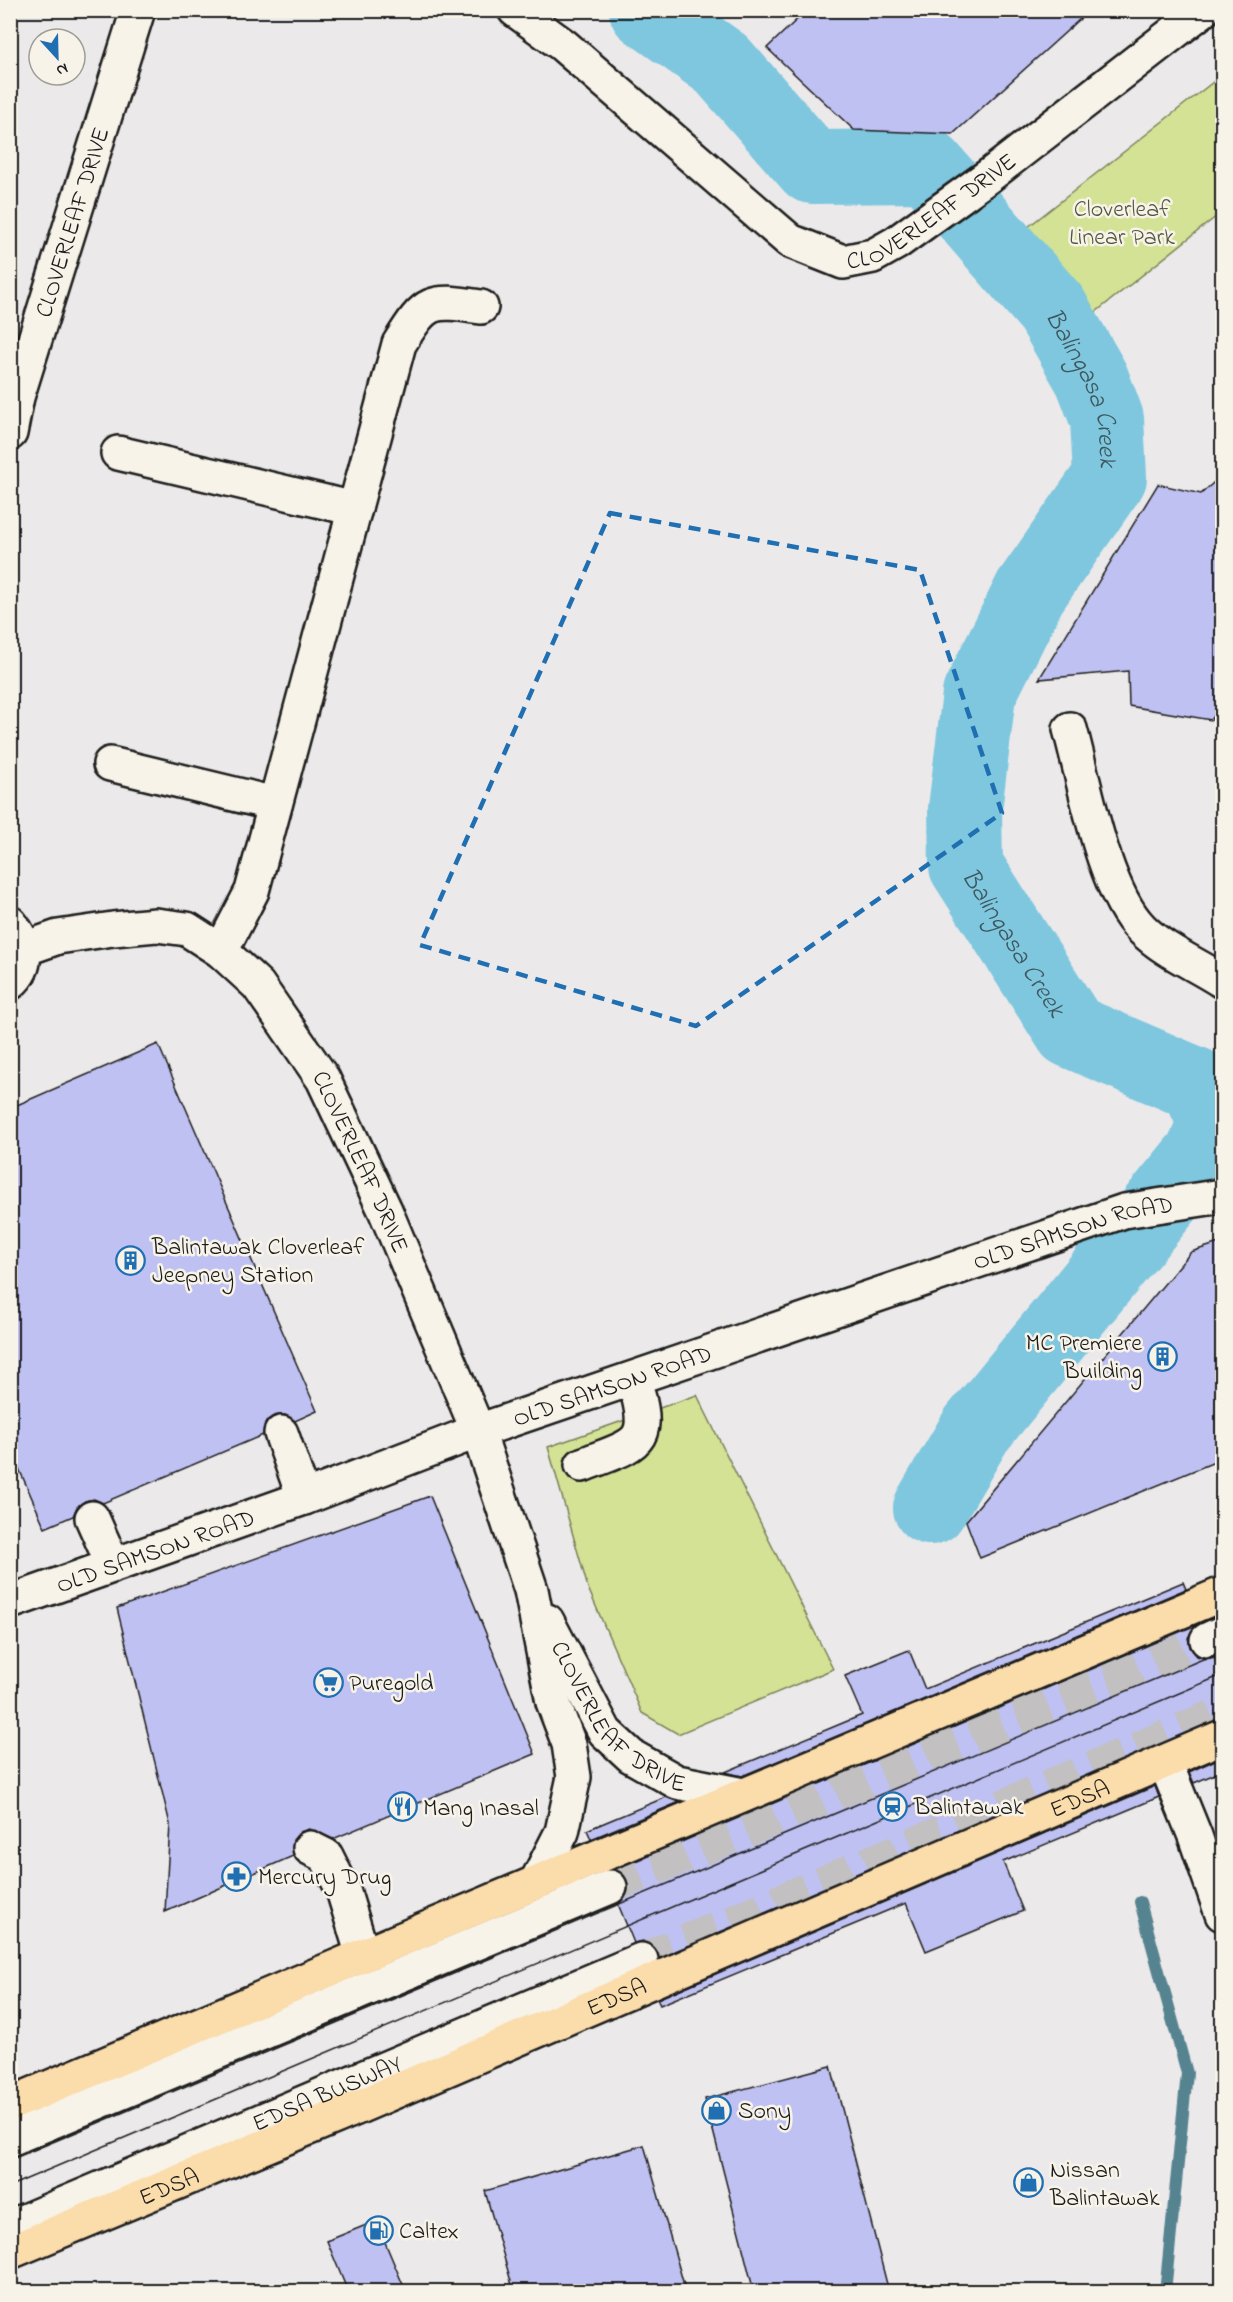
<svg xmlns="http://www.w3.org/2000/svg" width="1233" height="2302" font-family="'Indie Flower',sans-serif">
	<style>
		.green { fill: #d3e295; stroke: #787f58; stroke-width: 1.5 }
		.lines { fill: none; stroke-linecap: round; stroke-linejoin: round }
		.stream { stroke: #578390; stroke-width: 12 }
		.river { stroke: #7ec7de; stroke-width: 74 }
		.building { fill: #bfc1f3; stroke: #1c1c1c; stroke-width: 1.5 }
		.minor-tunnel { stroke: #c2c0c1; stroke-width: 33; stroke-dasharray: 33 16; stroke-linecap: butt }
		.minor-casing { stroke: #1c1c1c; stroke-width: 38 }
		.highway-casing { stroke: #1c1c1c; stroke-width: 38 }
		.minor { stroke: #f7f3e8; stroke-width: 33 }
		.highway { stroke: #fbdcab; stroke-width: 33 }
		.tram { stroke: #1c1c1c; stroke-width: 1.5 }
		.marked { fill: none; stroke: #1f6fb2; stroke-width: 4.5; stroke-dasharray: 12 8; stroke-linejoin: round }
		.labels { text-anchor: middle; stroke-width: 5; stroke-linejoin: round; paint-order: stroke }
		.street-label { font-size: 24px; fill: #1c1c1c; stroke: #f7f3e8 }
		.park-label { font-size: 24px; fill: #535740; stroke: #f7f3e8 }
		.poi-label { font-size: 24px; fill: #1c1c1c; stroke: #f7f3e8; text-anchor: start }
		.water-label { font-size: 26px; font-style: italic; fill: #3e5860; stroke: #f7f3e8 }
	</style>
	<rect width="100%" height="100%" fill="#ece9ea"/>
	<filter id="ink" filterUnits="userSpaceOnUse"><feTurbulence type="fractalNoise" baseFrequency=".0167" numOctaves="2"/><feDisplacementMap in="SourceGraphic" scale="12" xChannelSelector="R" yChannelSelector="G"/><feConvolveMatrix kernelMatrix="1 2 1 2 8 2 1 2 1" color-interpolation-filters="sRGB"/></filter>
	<g filter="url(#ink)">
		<g class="green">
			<path d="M1222,75V212L1092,315L1024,230Z"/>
			<path d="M697,1395L833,1669L678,1734L642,1713L588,1588L548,1447Z"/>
		</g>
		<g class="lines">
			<path class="stream" d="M1140,1902L1187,2073L1165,2292"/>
			<path class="river" id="s1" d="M646,10L722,64L812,167L928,166L1052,309L1092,379L1107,419L1110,477L1030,592L979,694L965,809L966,866L1071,1031L1198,1085L1214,1121L1204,1151L976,1430L930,1508"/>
		</g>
		<g class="building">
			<path d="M807,10H1090L953,134L854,130L767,48Z"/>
			<path d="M1222,475V706L1211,720L1129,706L1128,671L1039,679L1158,484L1201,494Z"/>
			<path d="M158,1044L317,1411L295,1421L285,1415L274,1416L266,1421L263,1435L103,1503L94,1499L85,1501L77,1507L73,1516L45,1528L10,1448V1108Z"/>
			<path d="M1222,1242V1459L980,1558L966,1521L1191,1252Z"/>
			<path d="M430,1496L535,1754L333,1839L309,1829L300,1832L293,1840V1856L165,1912L170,1824L117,1608Z"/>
			<path d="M1183,1582L1186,1589L742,1776L725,1772L862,1715L845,1676L909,1650L925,1689Z"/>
			<path d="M1196,1625L1188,1638L1190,1647L1197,1656L1206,1659L1214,1657L1222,1677V1719L659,1958L652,1945L643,1941L634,1943L618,1904L625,1898L629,1889L627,1880L615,1870Z"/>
			<path d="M1222,1757V1771L1194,1783L1189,1772Z"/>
			<path d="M1155,1786L1159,1797L1003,1862L1023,1911L926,1951L906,1903L660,2005L657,1999Z"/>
			<path d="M666,1797L680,1802L591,1839L587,1830Z"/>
			<path d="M831,2066L889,2292H754L705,2099Z"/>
			<path d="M644,2145L686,2292H514L485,2191Z"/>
			<path d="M376,2221L406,2292H348L327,2241Z"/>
		</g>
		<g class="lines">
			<g class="minor-tunnel">
				<path d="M610,1887L1207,1640"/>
				<path d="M641,1960L1222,1712"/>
			</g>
			<defs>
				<g id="minor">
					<path id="s2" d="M515,10L563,45L790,241L843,262L873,256L896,243L990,175L1203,10"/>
					<path id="s3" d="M10,433L17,397L138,10"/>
					<path d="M118,453L355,509"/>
					<path d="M1070,729C1085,783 1103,891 1142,929C1164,951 1196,964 1222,981"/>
					<path d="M110,764L275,804"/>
					<path d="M10,923C26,942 30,966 10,983"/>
					<path id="s4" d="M24,949L58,937L113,929L156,925L187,929L221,951L258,985L323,1079L385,1210L478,1431L531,1590L553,1702L569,1744L574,1777L562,1832L536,1883"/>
					<path d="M221,951L252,891L399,344C426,300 430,299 481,307"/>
					<path d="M281,1433L304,1498"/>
					<path d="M582,1465C638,1443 654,1445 634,1380"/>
					<path d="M92,1518L113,1565"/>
					<path id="s5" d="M10,1602L304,1498L478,1431L1124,1211L1222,1196"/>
					<path id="s6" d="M547,1621L605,1732L631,1756L677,1782L743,1795"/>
					<path d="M1207,1640L1222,1633"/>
					<path d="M1165,1762L1195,1836L1222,1914"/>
					<path d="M310,1848L326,1856L343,1890L363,1956"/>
					<path d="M10,2139L610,1887"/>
					<path id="s7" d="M10,2227L641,1960"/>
				</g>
				<g id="highway">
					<path d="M10,2104L1222,1594"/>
					<path id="s8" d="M10,2252L340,2115L1222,1737"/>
				</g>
			</defs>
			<use href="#minor" class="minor-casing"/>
			<use href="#highway" class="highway-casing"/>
			<use href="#minor" class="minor"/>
			<use href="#highway" class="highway"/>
			<g class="tram">
				<path d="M10,2160L1222,1651"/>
				<path d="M10,2186L1222,1675"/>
			</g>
		</g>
	</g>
	<path class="marked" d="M610,513L920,570L1002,813L696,1026L420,945Z"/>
	<defs>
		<symbol id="building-ring" viewBox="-11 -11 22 22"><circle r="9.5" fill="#f7f3e8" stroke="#1f6fb2" stroke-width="1.5"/><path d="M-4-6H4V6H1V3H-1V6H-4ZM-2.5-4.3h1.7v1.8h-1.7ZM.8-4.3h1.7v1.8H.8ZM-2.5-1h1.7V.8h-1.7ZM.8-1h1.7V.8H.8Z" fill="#1f6fb2"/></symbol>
		<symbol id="supermarket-ring" viewBox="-11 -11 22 22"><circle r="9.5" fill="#f7f3e8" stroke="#1f6fb2" stroke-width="1.5"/><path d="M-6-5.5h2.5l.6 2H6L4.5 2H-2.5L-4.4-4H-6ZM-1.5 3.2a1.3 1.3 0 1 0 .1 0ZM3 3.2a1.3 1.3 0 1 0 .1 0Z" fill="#1f6fb2"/></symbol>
		<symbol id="station-ring" viewBox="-11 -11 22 22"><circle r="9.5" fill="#f7f3e8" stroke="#1f6fb2" stroke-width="1.5"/><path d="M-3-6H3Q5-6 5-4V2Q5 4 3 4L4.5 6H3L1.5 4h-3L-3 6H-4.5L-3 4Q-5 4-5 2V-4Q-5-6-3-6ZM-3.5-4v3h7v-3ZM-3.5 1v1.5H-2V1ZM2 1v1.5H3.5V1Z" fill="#1f6fb2"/></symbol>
		<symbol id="restaurant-ring" viewBox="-11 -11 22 22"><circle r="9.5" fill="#f7f3e8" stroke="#1f6fb2" stroke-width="1.5"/><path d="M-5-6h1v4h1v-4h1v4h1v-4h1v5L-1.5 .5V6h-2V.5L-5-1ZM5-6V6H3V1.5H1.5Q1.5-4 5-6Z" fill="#1f6fb2"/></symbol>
		<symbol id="pharmacy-ring" viewBox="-11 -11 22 22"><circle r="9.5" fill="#f7f3e8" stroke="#1f6fb2" stroke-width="1.5"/><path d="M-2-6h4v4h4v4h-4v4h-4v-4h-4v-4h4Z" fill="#1f6fb2"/></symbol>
		<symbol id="shop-ring" viewBox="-11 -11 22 22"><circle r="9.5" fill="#f7f3e8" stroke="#1f6fb2" stroke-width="1.5"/><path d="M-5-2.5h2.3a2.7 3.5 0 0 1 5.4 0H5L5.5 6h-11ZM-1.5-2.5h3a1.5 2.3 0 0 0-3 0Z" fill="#1f6fb2"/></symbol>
		<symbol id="fuel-ring" viewBox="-11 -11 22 22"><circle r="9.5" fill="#f7f3e8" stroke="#1f6fb2" stroke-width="1.5"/><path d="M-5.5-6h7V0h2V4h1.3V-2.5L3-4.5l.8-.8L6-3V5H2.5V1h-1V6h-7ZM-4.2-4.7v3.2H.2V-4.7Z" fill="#1f6fb2"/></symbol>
	</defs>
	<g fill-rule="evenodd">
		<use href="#building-ring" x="114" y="1244" width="33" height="33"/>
		<use href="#building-ring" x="1146" y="1340" width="33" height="33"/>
		<use href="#supermarket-ring" x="312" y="1666" width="33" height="33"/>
		<use href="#station-ring" x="876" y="1790" width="33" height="33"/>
		<use href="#restaurant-ring" x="386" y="1790" width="33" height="33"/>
		<use href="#pharmacy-ring" x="220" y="1860" width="33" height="33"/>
		<use href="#shop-ring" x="700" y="2094" width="33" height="33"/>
		<use href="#shop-ring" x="1012" y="2166" width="33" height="33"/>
		<use href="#fuel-ring" x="362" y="2214" width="33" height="33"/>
	</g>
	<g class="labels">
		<g class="street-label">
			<text dy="8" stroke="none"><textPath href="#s2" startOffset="519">CLOVERLEAF DRIVE</textPath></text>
			<text dy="8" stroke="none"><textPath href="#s3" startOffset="220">CLOVERLEAF DRIVE</textPath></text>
			<text dy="8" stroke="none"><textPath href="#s4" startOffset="462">CLOVERLEAF DRIVE</textPath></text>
			<text dy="8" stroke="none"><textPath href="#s5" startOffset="1126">OLD SAMSON ROAD</textPath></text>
			<text dy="8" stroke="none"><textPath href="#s5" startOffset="640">OLD SAMSON ROAD</textPath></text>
			<text dy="8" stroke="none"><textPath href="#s5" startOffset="154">OLD SAMSON ROAD</textPath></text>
			<text dy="8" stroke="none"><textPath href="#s6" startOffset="123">CLOVERLEAF DRIVE</textPath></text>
			<text dy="8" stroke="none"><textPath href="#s8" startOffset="1162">EDSA</textPath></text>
			<text dy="8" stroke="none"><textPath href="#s8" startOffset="658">EDSA</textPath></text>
			<text dy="8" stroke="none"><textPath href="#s7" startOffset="344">EDSA BUSWAY</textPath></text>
			<text dy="8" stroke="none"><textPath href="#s8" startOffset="172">EDSA</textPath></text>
		</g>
		<g class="park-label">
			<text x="1122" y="216">Cloverleaf<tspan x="1122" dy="28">Linear Park</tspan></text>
		</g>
		<g class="poi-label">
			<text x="152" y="1254">Balintawak Cloverleaf<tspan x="152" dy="28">Jeepney Station</tspan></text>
			<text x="1142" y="1350" text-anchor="end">MC Premiere<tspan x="1142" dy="28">Building</tspan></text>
			<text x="349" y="1690">Puregold</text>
			<text x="914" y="1814">Balintawak</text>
			<text x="423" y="1815">Mang Inasal</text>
			<text x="258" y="1884">Mercury Drug</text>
			<text x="738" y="2118">Sony</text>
			<text x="1050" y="2177">Nissan<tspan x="1050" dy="28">Balintawak</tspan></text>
			<text x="399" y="2238">Caltex</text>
		</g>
		<g class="water-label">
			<text dy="9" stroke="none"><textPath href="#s1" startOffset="622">Balingasa Creek</textPath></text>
			<text dy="9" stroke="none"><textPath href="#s1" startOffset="1234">Balingasa Creek</textPath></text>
		</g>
	</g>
	<rect width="1233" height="2302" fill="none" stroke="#f7f3e8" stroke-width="36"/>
	<rect x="18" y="18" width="1197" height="2266" fill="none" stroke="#1c1c1c" stroke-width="2" filter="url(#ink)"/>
	<g transform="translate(57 57) rotate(158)"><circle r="28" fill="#f7f3e8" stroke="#9f9d96" stroke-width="1.5"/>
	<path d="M0-4.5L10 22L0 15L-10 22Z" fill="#1f6fb2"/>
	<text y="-9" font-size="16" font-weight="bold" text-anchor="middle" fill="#1c1c1c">N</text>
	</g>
</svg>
